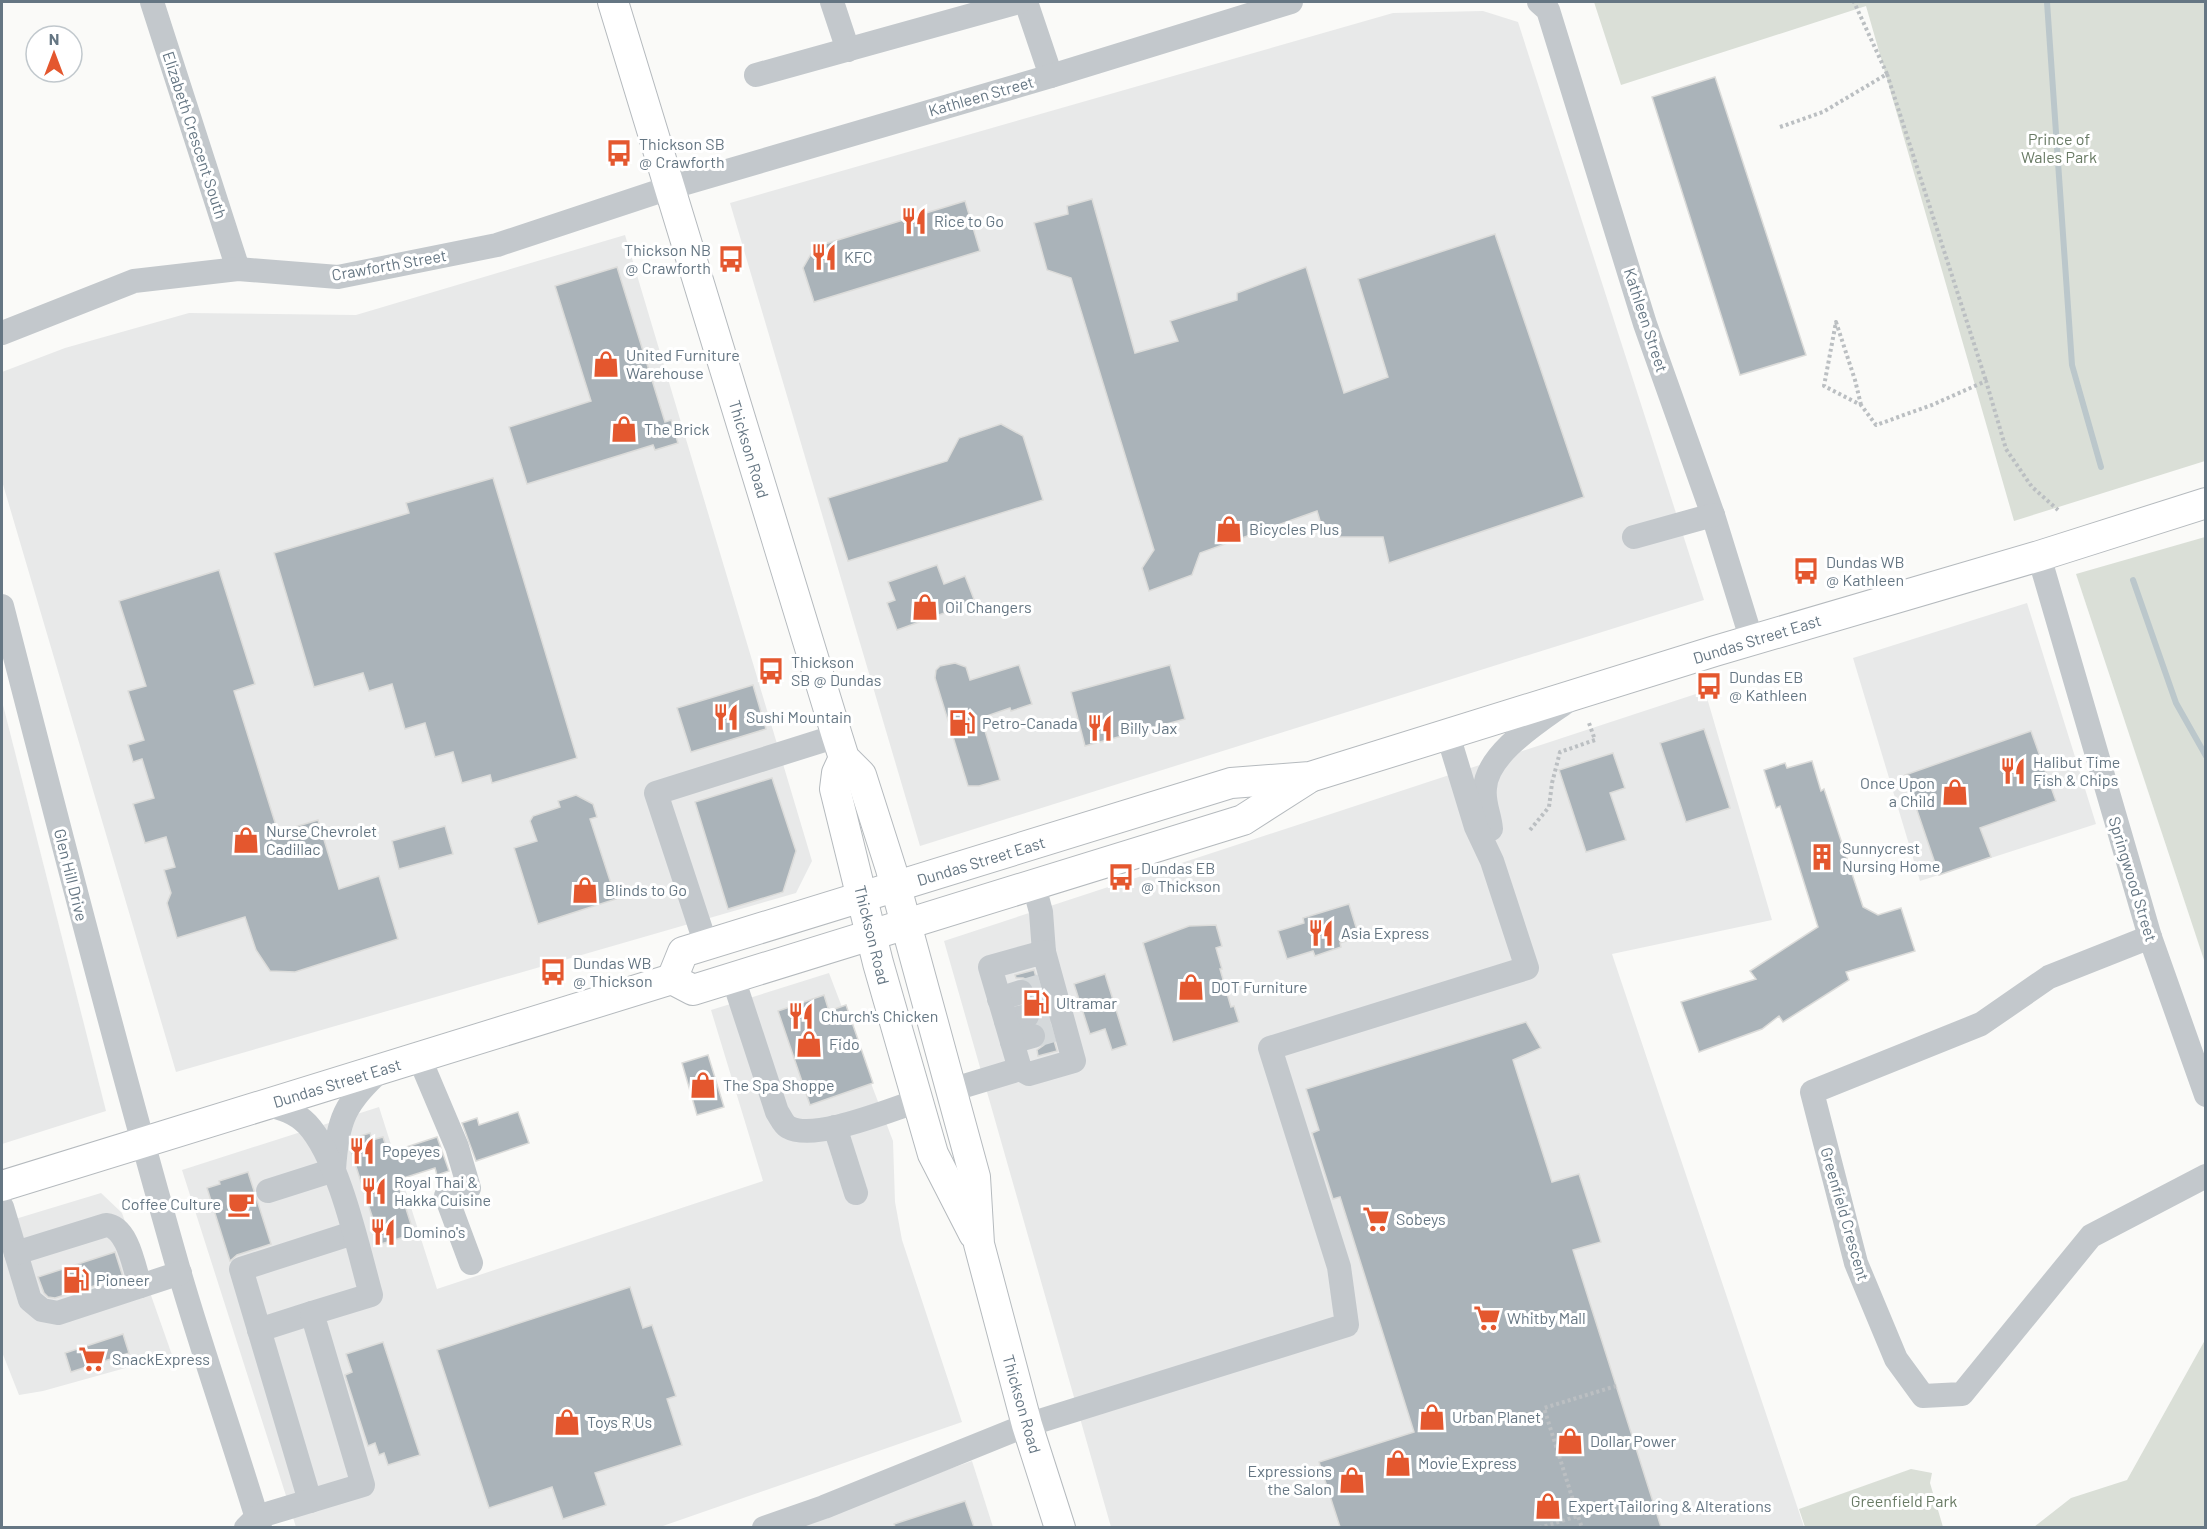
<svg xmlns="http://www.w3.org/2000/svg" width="2207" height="1529" font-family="Barlow,sans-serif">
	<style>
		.built { fill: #e8e9e9 }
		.green { fill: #dadfd7 }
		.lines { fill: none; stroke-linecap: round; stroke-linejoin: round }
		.stream { stroke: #bbc7cb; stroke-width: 6 }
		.building { fill: #aab3b9; stroke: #dcdcda; stroke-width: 1.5 }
		.minor-tunnel { stroke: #d5d9db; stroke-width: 24; stroke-dasharray: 24 12; stroke-linecap: butt }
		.major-casing { stroke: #b5babe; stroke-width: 32 }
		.path { stroke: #bbbfc2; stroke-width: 4; stroke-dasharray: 3 3; stroke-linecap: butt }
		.minor { stroke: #c3c8cc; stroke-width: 24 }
		.major { stroke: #fff; stroke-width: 30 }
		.labels { text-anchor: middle; stroke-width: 6; stroke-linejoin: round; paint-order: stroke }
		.street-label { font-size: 16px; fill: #657683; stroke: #fff }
		.park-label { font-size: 16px; fill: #687a64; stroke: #fff }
		.poi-label { font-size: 16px; fill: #657683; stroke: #fff; text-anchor: start }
	</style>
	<rect width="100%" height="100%" fill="#fafaf8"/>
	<g class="built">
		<path d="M1483,11L1518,22L1704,600L920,846L730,203L1393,13Z"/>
		<path d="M625,235L812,861L796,893L176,1072L2,481V372L65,348L189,313L356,315Z"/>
		<path d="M2027,603L2096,824L1920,881L1853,658Z"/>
		<path d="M1705,691L1772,920L1612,954L1804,1527H1111L944,941Z"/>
		<path d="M2,701L106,1111L2,1144Z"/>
		<path d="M829,973L893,1141L895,1202L902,1240L962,1422L660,1527H296L182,1170L379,1107L437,1289L763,1181L711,1010Z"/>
		<path d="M101,1193L122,1213L172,1355L43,1391L19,1395L2,1352V1223Z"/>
		<path d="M972,1461L993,1527L783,1528Z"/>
	</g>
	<g class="green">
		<path d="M1594,2H2205V461L2014,521L1866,6L1621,85Z"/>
		<path d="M2205,537H2206L2205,963L2076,574Z"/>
		<path d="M2205,1340V1527H2034L2071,1498L2127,1480Z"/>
		<path d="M1911,1469L1932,1473L1930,1483L1943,1527H1805L1799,1509Z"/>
	</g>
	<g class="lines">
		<g class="stream">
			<path d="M2047,2L2072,365L2101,467"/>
			<path d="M2133,580L2176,703L2206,756"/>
		</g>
	</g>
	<g class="building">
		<path d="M1715,77L1806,355L1740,375L1652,97Z"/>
		<path d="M1092,199L1135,353L1178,341L1170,321L1237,300V293L1306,267L1344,393L1388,377L1358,279L1495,234L1584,497L1389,563L1383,537H1325L1317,511L1200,553L1192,575L1149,591L1142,568L1154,550L1071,278L1047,270L1034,223L1068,214L1067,206Z"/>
		<path d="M965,201L980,251L814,302L803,268L815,247Z"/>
		<path d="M617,267L665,422L671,420L678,443L655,450L653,445L527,484L509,427L591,401L555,286Z"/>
		<path d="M1001,424L1023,436L1043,500L848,561L828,498L947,461L959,438Z"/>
		<path d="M493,478L577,758L492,783L490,775L462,783L453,752L435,757L425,723L405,729L392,684L369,691L363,673L314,687L274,553L409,513L406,503Z"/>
		<path d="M937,565L944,584L965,576L975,602L897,630L887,603L895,600L888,582Z"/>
		<path d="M219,570L255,684L234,691L278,832L318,820L339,889L379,876L398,939L295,972L270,971L256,950L245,917L177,938L167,903L171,893L164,870L175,867L166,837L145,843L133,804L154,798L142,759L133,762L128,745L144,740L128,691L146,686L119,601Z"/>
		<path d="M955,663L966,667L970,680L1019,665L1032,704L1011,711L1010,708L981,718L1000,780L979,786H968L935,678L936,670L940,666Z"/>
		<path d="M1170,665L1185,719L1085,746L1071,692Z"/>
		<path d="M753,685L766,729L691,752L677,708Z"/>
		<path d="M1704,729L1730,808L1686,822L1660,743Z"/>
		<path d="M2031,731L2056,801L1980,828L1991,857L1939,875L1905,775Z"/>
		<path d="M1613,753L1625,788L1610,793L1626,840L1586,852L1559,770Z"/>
		<path d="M1812,761L1821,791L1824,789L1863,907L1878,915L1901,908L1915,951L1846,972L1849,980L1783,1022L1779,1016L1762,1029L1699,1052L1681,1002L1756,979L1750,971L1818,927L1780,806L1776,808L1764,770L1785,763L1787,768Z"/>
		<path d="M772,778L796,851L783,892L728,909L695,802Z"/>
		<path d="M576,795L593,804L597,817L590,819L616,899L538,924L514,848L537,841L530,821L533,816L560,807L558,801Z"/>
		<path d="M445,826L453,854L399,869L392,841Z"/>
		<path d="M1349,904L1359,937L1340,943L1341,947L1315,956L1313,951L1287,959L1278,931L1304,923L1303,918Z"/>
		<path d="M1216,925L1222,946L1216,948L1222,969H1220L1231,1007L1234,1006L1239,1022L1173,1042L1143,943L1189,926Z"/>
		<path d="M1034,970L1057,1051L1038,1056L1037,1050L1044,1045L1047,1040V1033L1043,1026L1039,1023L1041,1012L1037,1006L1031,1002L1035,996V988L1030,981L1023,978H1016L1015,975Z"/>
		<path d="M1105,974L1127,1045L1112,1050L1105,1029L1090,1034L1074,984Z"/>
		<path d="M824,995L829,1011L846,1005L873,1083L810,1105L778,1011Z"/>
		<path d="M1526,1022L1541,1048L1513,1060L1552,1182L1579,1174L1601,1242L1573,1250L1661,1527H1340L1319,1462L1414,1432L1340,1197L1333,1199L1312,1133L1319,1130L1306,1089Z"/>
		<path d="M708,1055L724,1107L697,1115L682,1063Z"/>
		<path d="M518,1112L529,1143L476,1161L462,1123L477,1118L479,1125Z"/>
		<path d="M370,1133L372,1140L383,1137L388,1153L437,1137L449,1171L437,1175L435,1168L397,1180L414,1234L381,1244L351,1151L353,1138Z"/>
		<path d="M248,1172L271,1244L237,1255L230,1261L207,1188L220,1184L219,1181Z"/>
		<path d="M115,1252L123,1277L55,1298L48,1297L44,1293L38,1277Z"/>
		<path d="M630,1287L643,1328L652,1325L676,1396L667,1399L682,1445L595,1473L606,1505L563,1519L552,1487L489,1508L437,1350Z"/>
		<path d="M123,1334L129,1353L71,1372L65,1353Z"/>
		<path d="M383,1342L420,1455L388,1465L384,1453L379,1455L375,1443L368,1446L345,1375L352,1372L346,1354Z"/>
		<path d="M965,1501L974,1527H895L894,1524Z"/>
	</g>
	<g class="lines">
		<g class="minor-tunnel">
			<path d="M1021,992L1041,986"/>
			<path d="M1027,1016L1048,1010"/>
			<path d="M1033,1036L1053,1030"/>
		</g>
		<defs>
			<g id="major">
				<path d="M613,2L837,736L844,758L861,775L891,869L975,1177L979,1244L1027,1425L1060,1528"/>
				<path d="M844,758L837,773L835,789L878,963L933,1154L974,1234"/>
				<path d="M672,979L683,952L1231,783L1310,777L1715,651L2039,556L2206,503"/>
				<path d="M2,1186L672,979L693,990L1243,820L1307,779"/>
			</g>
		</defs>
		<use href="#major" class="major-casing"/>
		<g class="path">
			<path d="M1887,74L1986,381"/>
			<path d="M1780,127L1823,112L1887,74L1854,2"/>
			<path d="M1861,405L1855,380L1836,322L1824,386L1861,405L1876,425L1932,405L1986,381L2006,449L2032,487L2058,510"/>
			<path d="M1530,830L1549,807L1552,783L1560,752L1595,740L1589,723"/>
			<path d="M1578,1516L1544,1408L1616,1386"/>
			<path d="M1539,1528L1578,1516L1582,1528"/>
		</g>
		<g class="minor">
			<path d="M152,2L238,269"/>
			<path d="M832,2L848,50"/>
			<path d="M1026,2L1051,76"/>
			<path d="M1539,2L1548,10L1645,324L1713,515L1752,641"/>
			<path d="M756,75L1019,2"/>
			<path d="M2,333L134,281L238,269L338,277L497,245L669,188L1051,76L1291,2"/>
			<path d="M1634,537L1713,515"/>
			<path d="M2039,556L2150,937L2206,1095"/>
			<path d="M2,606C59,828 116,1050 179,1271C204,1357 234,1442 260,1528"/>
			<path d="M1491,829C1490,815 1483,803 1485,788C1487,753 1540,721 1566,702"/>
			<path d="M1034,886L1041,912L1044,952"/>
			<path d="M2150,937L2049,977L1981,1024L1812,1092L1856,1263L1896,1359L1923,1396L1962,1394L2091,1236L2206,1176"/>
			<path d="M706,945L656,793L837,736"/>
			<path d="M733,978L777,1112C780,1116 783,1124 788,1127C814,1142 889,1110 918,1101"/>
			<path d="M999,999L1021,992"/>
			<path d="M1006,1021L1027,1016"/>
			<path d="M1012,1042L1033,1036"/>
			<path d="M419,1057L457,1147L469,1188L446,1196L471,1263"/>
			<path d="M951,1090L1020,1069L990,967L1044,952L1074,1061L1029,1074L1020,1069"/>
			<path d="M835,1127L856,1193"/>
			<path d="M334,1170C337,1120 345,1102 382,1069"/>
			<path d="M268,1191L334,1170"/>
			<path d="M2,1207L30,1300L42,1310L58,1313L180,1273"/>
			<path d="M16,1253L106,1225C128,1227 134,1267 140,1286"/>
			<path d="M259,1330L312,1313"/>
			<path d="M310,1501L241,1269L353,1233"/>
			<path d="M246,1528L257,1517L363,1485L312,1313L371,1295C358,1248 339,1158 307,1124C295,1112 282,1108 266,1105"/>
			<path d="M764,1528L824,1507L1027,1425L1347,1325L1339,1267L1270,1048L1527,968L1492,861L1476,827L1448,735"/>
		</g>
		<use href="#major" class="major"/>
	</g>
	<defs>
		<symbol id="bus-bare" viewBox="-9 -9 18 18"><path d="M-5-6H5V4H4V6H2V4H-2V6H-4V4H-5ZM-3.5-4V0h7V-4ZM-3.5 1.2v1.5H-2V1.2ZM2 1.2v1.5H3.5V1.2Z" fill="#e4572e" stroke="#fff" stroke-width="2.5" paint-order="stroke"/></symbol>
		<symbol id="restaurant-bare" viewBox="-9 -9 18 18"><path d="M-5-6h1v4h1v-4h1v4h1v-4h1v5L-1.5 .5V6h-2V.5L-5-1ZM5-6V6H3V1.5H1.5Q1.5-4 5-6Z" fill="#e4572e" stroke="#fff" stroke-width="2.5" paint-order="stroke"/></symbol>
		<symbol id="shop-bare" viewBox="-9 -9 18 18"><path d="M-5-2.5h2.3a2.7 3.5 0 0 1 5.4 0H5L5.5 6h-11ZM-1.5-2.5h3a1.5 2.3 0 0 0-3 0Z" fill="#e4572e" stroke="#fff" stroke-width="2.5" paint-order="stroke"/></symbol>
		<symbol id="fuel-bare" viewBox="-9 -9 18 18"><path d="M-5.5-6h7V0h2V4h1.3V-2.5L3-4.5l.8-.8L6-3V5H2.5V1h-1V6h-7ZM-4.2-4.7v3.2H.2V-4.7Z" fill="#e4572e" stroke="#fff" stroke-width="2.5" paint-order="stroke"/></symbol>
		<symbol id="building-bare" viewBox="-9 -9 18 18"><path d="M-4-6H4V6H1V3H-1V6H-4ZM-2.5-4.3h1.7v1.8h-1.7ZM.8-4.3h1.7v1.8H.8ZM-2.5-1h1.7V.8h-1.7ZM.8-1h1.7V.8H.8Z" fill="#e4572e" stroke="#fff" stroke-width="2.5" paint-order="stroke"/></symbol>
		<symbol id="cafe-bare" viewBox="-9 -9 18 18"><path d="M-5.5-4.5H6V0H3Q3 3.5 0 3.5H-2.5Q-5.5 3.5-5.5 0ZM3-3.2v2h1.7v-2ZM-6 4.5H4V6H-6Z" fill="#e4572e" stroke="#fff" stroke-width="2.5" paint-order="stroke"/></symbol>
		<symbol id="supermarket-bare" viewBox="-9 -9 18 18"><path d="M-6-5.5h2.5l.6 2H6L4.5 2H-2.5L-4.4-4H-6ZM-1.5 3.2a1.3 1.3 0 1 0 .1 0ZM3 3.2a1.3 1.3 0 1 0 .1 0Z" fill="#e4572e" stroke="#fff" stroke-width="2.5" paint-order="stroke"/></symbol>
	</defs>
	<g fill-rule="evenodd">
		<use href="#bus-bare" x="600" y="134" width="38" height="38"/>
		<use href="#restaurant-bare" x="895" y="202" width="38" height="38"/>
		<use href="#restaurant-bare" x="805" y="238" width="38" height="38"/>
		<use href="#bus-bare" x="712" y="240" width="38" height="38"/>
		<use href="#shop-bare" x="587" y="345" width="38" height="38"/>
		<use href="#shop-bare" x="605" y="410" width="38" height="38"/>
		<use href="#shop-bare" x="1210" y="510" width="38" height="38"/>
		<use href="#bus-bare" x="1787" y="552" width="38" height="38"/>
		<use href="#shop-bare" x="906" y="588" width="38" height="38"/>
		<use href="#bus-bare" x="752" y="652" width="38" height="38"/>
		<use href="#bus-bare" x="1690" y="667" width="38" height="38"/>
		<use href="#restaurant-bare" x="707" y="698" width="38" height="38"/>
		<use href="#fuel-bare" x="943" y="704" width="38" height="38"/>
		<use href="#restaurant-bare" x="1081" y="709" width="38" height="38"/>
		<use href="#restaurant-bare" x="1994" y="752" width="38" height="38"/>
		<use href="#shop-bare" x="1936" y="773" width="38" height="38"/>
		<use href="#shop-bare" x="227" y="821" width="38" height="38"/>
		<use href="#building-bare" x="1803" y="838" width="38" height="38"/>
		<use href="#bus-bare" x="1102" y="858" width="38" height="38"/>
		<use href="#shop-bare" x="566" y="871" width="38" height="38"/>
		<use href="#restaurant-bare" x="1302" y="914" width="38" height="38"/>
		<use href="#bus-bare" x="534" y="953" width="38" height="38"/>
		<use href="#shop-bare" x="1172" y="968" width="38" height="38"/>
		<use href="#fuel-bare" x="1017" y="984" width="38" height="38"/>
		<use href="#restaurant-bare" x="782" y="997" width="38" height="38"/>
		<use href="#shop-bare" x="790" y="1025" width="38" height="38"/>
		<use href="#shop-bare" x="684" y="1066" width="38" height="38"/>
		<use href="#restaurant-bare" x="343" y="1132" width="38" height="38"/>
		<use href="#restaurant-bare" x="355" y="1172" width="38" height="38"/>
		<use href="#cafe-bare" x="222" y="1185" width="38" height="38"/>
		<use href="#supermarket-bare" x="1357" y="1200" width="38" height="38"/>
		<use href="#restaurant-bare" x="364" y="1213" width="38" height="38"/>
		<use href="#fuel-bare" x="57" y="1261" width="38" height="38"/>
		<use href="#supermarket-bare" x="1468" y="1299" width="38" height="38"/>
		<use href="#supermarket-bare" x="73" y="1340" width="38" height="38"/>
		<use href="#shop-bare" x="1413" y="1398" width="38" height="38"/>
		<use href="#shop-bare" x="548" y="1403" width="38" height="38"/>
		<use href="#shop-bare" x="1551" y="1422" width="38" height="38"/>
		<use href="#shop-bare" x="1379" y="1444" width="38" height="38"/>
		<use href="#shop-bare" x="1333" y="1461" width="38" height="38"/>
		<use href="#shop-bare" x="1529" y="1487" width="38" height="38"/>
	</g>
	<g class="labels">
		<g class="street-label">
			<text transform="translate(981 96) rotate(-16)" y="6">Kathleen Street</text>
			<text transform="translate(195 135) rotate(72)" y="6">Elizabeth Crescent South</text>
			<text transform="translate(389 265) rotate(-10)" y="6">Crawforth Street</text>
			<text transform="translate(1646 320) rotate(72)" y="6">Kathleen Street</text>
			<text transform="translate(749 449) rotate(73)" y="6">Thickson Road</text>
			<text transform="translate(1757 639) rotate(-17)" y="6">Dundas Street East</text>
			<text transform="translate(981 861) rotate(-17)" y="6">Dundas Street East</text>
			<text transform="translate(71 875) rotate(76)" y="6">Glen Hill Drive</text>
			<text transform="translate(2133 879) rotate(73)" y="6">Springwood Street</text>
			<text transform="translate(872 935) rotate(76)" y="6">Thickson Road</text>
			<text transform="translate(337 1083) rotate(-17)" y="6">Dundas Street East</text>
			<text transform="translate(1845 1214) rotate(74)" y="6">Greenfield Crescent</text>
			<text transform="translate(1022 1404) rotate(74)" y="6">Thickson Road</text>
		</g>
		<g class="park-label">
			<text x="2059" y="145">Prince of<tspan x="2059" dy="18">Wales Park</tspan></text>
			<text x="1904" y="1507">Greenfield Park</text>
		</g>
		<g class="poi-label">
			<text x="639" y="150">Thickson SB<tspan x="639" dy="18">@ Crawforth</tspan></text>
			<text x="934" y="227">Rice to Go</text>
			<text x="711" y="256" text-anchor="end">Thickson NB<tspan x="711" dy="18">@ Crawforth</tspan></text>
			<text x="844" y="263">KFC</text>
			<text x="626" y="361">United Furniture<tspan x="626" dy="18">Warehouse</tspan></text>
			<text x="644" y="435">The Brick</text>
			<text x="1249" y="535">Bicycles Plus</text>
			<text x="1826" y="568">Dundas WB<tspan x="1826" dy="18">@ Kathleen</tspan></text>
			<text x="945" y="613">Oil Changers</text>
			<text x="791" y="668">Thickson<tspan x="791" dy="18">SB @ Dundas</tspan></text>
			<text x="1729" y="683">Dundas EB<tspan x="1729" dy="18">@ Kathleen</tspan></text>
			<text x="746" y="723">Sushi Mountain</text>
			<text x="982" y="729">Petro-Canada</text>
			<text x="1120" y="734">Billy Jax</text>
			<text x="2033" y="768">Halibut Time<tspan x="2033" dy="18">Fish &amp; Chips</tspan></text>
			<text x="1935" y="789" text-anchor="end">Once Upon<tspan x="1935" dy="18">a Child</tspan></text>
			<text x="266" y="837">Nurse Chevrolet<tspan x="266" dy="18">Cadillac</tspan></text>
			<text x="1842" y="854">Sunnycrest<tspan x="1842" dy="18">Nursing Home</tspan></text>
			<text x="1141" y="874">Dundas EB<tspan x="1141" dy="18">@ Thickson</tspan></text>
			<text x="605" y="896">Blinds to Go</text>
			<text x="1341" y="939">Asia Express</text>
			<text x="573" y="969">Dundas WB<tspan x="573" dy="18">@ Thickson</tspan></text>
			<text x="1211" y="993">DOT Furniture</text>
			<text x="1056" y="1009">Ultramar</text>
			<text x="821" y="1022">Church's Chicken</text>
			<text x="829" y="1050">Fido</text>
			<text x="723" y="1091">The Spa Shoppe</text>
			<text x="382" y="1157">Popeyes</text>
			<text x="394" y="1188">Royal Thai &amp;<tspan x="394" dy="18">Hakka Cuisine</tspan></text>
			<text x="221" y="1210" text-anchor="end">Coffee Culture</text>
			<text x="1396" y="1225">Sobeys</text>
			<text x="403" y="1238">Domino's</text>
			<text x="96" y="1286">Pioneer</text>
			<text x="1507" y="1324">Whitby Mall</text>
			<text x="112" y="1365">SnackExpress</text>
			<text x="1452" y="1423">Urban Planet</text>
			<text x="587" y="1428">Toys R Us</text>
			<text x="1590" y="1447">Dollar Power</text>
			<text x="1418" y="1469">Movie Express</text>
			<text x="1332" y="1477" text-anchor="end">Expressions<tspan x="1332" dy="18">the Salon</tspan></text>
			<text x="1568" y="1512">Expert Tailoring &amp; Alterations</text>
		</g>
	</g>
	<rect width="2207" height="1529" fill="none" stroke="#657683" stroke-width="6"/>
	<g transform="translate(54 54)"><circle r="28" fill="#ffffff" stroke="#c1c8cd" stroke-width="1.5"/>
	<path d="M0-4.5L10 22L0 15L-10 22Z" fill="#e4572e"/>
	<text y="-9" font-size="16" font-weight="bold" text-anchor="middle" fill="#657683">N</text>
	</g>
</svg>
